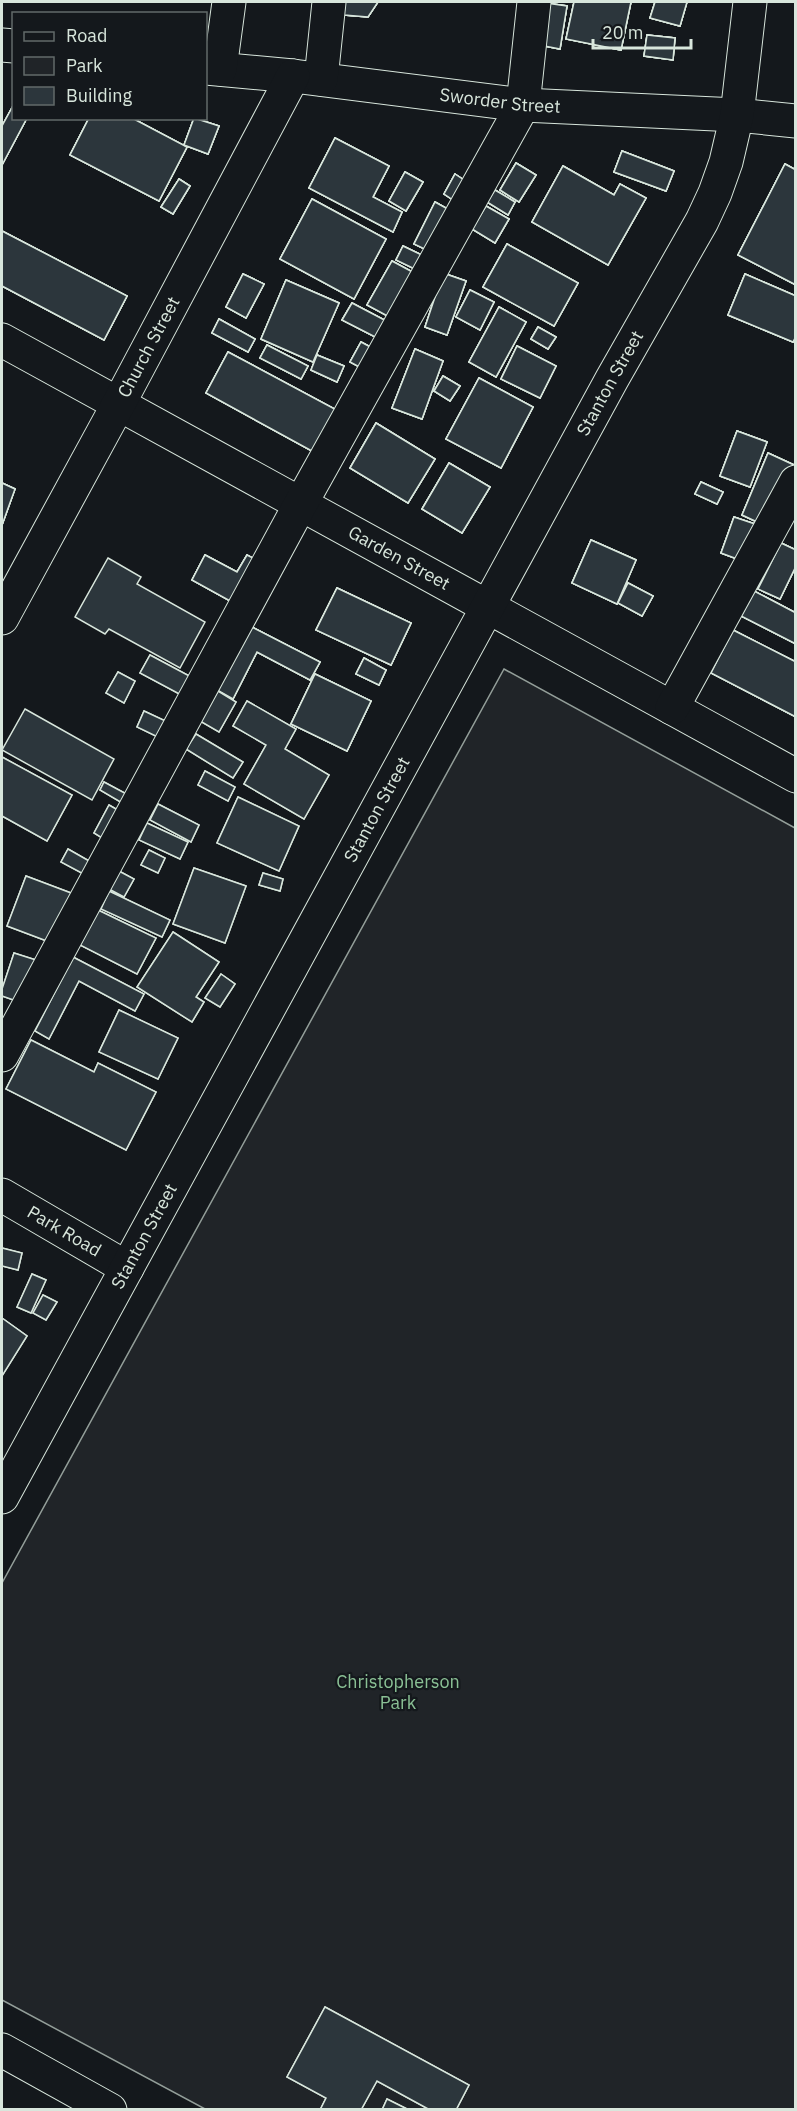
<svg xmlns="http://www.w3.org/2000/svg" width="797" height="2111" font-family="'IBM Plex Sans',sans-serif">
	<style>
		.green { fill: #202428; stroke: #939e99; stroke-width: 1.5 }
		.building { fill: #2c363c; stroke: #d8e6dc; stroke-width: 1.5 }
		.lines { fill: none; stroke-linecap: round; stroke-linejoin: round }
		.minor-casing { stroke: #d8e6dc; stroke-width: 35 }
		.minor { stroke: #14181c; stroke-width: 33 }
		.labels { text-anchor: middle; stroke-width: 4.5; stroke-linejoin: round; paint-order: stroke }
		.street-label { font-size: 18px; fill: #d8e6dc; stroke: #14181c }
		.park-label { font-size: 18px; fill: #8ac095; stroke: #14181c }
	</style>
	<rect width="100%" height="100%" fill="#14181c"/>
	<path class="green" d="M504,669L795,828V2109H205L2,2000V1583Z"/>
	<g class="building">
		<path d="M345,2H378L368,17L344,15Z"/>
		<path d="M345,2H378L368,17L344,15Z"/>
		<path d="M345,2H378L368,17L344,15Z"/>
		<path d="M345,2H378L368,17L344,15Z"/>
		<path d="M574,2H631L621,50L566,39Z"/>
		<path d="M574,2H631L621,50L566,39Z"/>
		<path d="M574,2H631L621,50L566,39Z"/>
		<path d="M574,2H631L621,50L566,39Z"/>
		<path d="M655,2H687L680,26L650,18Z"/>
		<path d="M655,2H687L680,26L650,18Z"/>
		<path d="M655,2H687L680,26L650,18Z"/>
		<path d="M655,2H687L680,26L650,18Z"/>
		<path d="M546,3L567,6L560,49L539,45Z"/>
		<path d="M546,3L567,6L560,49L539,45Z"/>
		<path d="M546,3L567,6L560,49L539,45Z"/>
		<path d="M546,3L567,6L560,49L539,45Z"/>
		<path d="M647,35L675,38L673,60L644,56Z"/>
		<path d="M647,35L675,38L673,60L644,56Z"/>
		<path d="M647,35L675,38L673,60L644,56Z"/>
		<path d="M647,35L675,38L673,60L644,56Z"/>
		<path d="M14,104V118H27L2,165V126Z"/>
		<path d="M14,104V118H27L2,165V126Z"/>
		<path d="M14,104V118H27L2,165V126Z"/>
		<path d="M14,104V118H27L2,165V126Z"/>
		<path d="M89,118H132L187,147L159,201L70,155Z"/>
		<path d="M89,118H132L187,147L159,201L70,155Z"/>
		<path d="M89,118H132L187,147L159,201L70,155Z"/>
		<path d="M89,118H132L187,147L159,201L70,155Z"/>
		<path d="M194,118L219,126L208,154L184,145Z"/>
		<path d="M194,118L219,126L208,154L184,145Z"/>
		<path d="M194,118L219,126L208,154L184,145Z"/>
		<path d="M194,118L219,126L208,154L184,145Z"/>
		<path d="M335,138L389,166L373,197L402,212L393,232L309,188Z"/>
		<path d="M335,138L389,166L373,197L402,212L393,232L309,188Z"/>
		<path d="M335,138L389,166L373,197L402,212L393,232L309,188Z"/>
		<path d="M335,138L389,166L373,197L402,212L393,232L309,188Z"/>
		<path d="M622,151L674,171L666,191L614,172Z"/>
		<path d="M622,151L674,171L666,191L614,172Z"/>
		<path d="M622,151L674,171L666,191L614,172Z"/>
		<path d="M622,151L674,171L666,191L614,172Z"/>
		<path d="M516,163L536,175L519,202L500,190Z"/>
		<path d="M516,163L536,175L519,202L500,190Z"/>
		<path d="M516,163L536,175L519,202L500,190Z"/>
		<path d="M516,163L536,175L519,202L500,190Z"/>
		<path d="M785,164L796,170V285L738,255Z"/>
		<path d="M785,164L796,170V285L738,255Z"/>
		<path d="M785,164L796,170V285L738,255Z"/>
		<path d="M785,164L796,170V285L738,255Z"/>
		<path d="M563,166L614,195L620,184L646,198L608,265L532,222Z"/>
		<path d="M563,166L614,195L620,184L646,198L608,265L532,222Z"/>
		<path d="M563,166L614,195L620,184L646,198L608,265L532,222Z"/>
		<path d="M563,166L614,195L620,184L646,198L608,265L532,222Z"/>
		<path d="M405,172L423,182L406,211L389,201Z"/>
		<path d="M405,172L423,182L406,211L389,201Z"/>
		<path d="M405,172L423,182L406,211L389,201Z"/>
		<path d="M405,172L423,182L406,211L389,201Z"/>
		<path d="M455,174L470,184L459,204L444,194Z"/>
		<path d="M455,174L470,184L459,204L444,194Z"/>
		<path d="M455,174L470,184L459,204L444,194Z"/>
		<path d="M455,174L470,184L459,204L444,194Z"/>
		<path d="M179,179L190,186L173,214L161,207Z"/>
		<path d="M179,179L190,186L173,214L161,207Z"/>
		<path d="M179,179L190,186L173,214L161,207Z"/>
		<path d="M179,179L190,186L173,214L161,207Z"/>
		<path d="M495,190L515,202L508,215L487,202Z"/>
		<path d="M495,190L515,202L508,215L487,202Z"/>
		<path d="M495,190L515,202L508,215L487,202Z"/>
		<path d="M495,190L515,202L508,215L487,202Z"/>
		<path d="M312,199L386,239L354,299L280,259Z"/>
		<path d="M312,199L386,239L354,299L280,259Z"/>
		<path d="M312,199L386,239L354,299L280,259Z"/>
		<path d="M312,199L386,239L354,299L280,259Z"/>
		<path d="M435,202L455,213L435,254L414,244Z"/>
		<path d="M435,202L455,213L435,254L414,244Z"/>
		<path d="M435,202L455,213L435,254L414,244Z"/>
		<path d="M435,202L455,213L435,254L414,244Z"/>
		<path d="M486,206L509,219L495,243L472,229Z"/>
		<path d="M486,206L509,219L495,243L472,229Z"/>
		<path d="M486,206L509,219L495,243L472,229Z"/>
		<path d="M486,206L509,219L495,243L472,229Z"/>
		<path d="M2,231L127,296L104,340L2,286Z"/>
		<path d="M2,231L127,296L104,340L2,286Z"/>
		<path d="M2,231L127,296L104,340L2,286Z"/>
		<path d="M2,231L127,296L104,340L2,286Z"/>
		<path d="M507,244L578,283L554,326L483,287Z"/>
		<path d="M507,244L578,283L554,326L483,287Z"/>
		<path d="M507,244L578,283L554,326L483,287Z"/>
		<path d="M507,244L578,283L554,326L483,287Z"/>
		<path d="M403,246L430,259L423,273L396,260Z"/>
		<path d="M403,246L430,259L423,273L396,260Z"/>
		<path d="M403,246L430,259L423,273L396,260Z"/>
		<path d="M403,246L430,259L423,273L396,260Z"/>
		<path d="M392,261L420,276L395,320L367,305Z"/>
		<path d="M392,261L420,276L395,320L367,305Z"/>
		<path d="M392,261L420,276L395,320L367,305Z"/>
		<path d="M392,261L420,276L395,320L367,305Z"/>
		<path d="M443,273L466,281L447,335L425,327Z"/>
		<path d="M443,273L466,281L447,335L425,327Z"/>
		<path d="M443,273L466,281L447,335L425,327Z"/>
		<path d="M443,273L466,281L447,335L425,327Z"/>
		<path d="M243,274L264,284L246,318L226,307Z"/>
		<path d="M243,274L264,284L246,318L226,307Z"/>
		<path d="M243,274L264,284L246,318L226,307Z"/>
		<path d="M243,274L264,284L246,318L226,307Z"/>
		<path d="M745,274L796,296V336L793,342L728,315Z"/>
		<path d="M745,274L796,296V336L793,342L728,315Z"/>
		<path d="M745,274L796,296V336L793,342L728,315Z"/>
		<path d="M745,274L796,296V336L793,342L728,315Z"/>
		<path d="M286,280L339,303L313,362L261,339Z"/>
		<path d="M286,280L339,303L313,362L261,339Z"/>
		<path d="M286,280L339,303L313,362L261,339Z"/>
		<path d="M286,280L339,303L313,362L261,339Z"/>
		<path d="M470,290L494,302L480,330L456,317Z"/>
		<path d="M470,290L494,302L480,330L456,317Z"/>
		<path d="M470,290L494,302L480,330L456,317Z"/>
		<path d="M470,290L494,302L480,330L456,317Z"/>
		<path d="M352,303L394,325L385,342L342,320Z"/>
		<path d="M352,303L394,325L385,342L342,320Z"/>
		<path d="M352,303L394,325L385,342L342,320Z"/>
		<path d="M352,303L394,325L385,342L342,320Z"/>
		<path d="M499,307L526,322L496,377L469,362Z"/>
		<path d="M499,307L526,322L496,377L469,362Z"/>
		<path d="M499,307L526,322L496,377L469,362Z"/>
		<path d="M499,307L526,322L496,377L469,362Z"/>
		<path d="M219,319L255,339L248,352L212,333Z"/>
		<path d="M219,319L255,339L248,352L212,333Z"/>
		<path d="M219,319L255,339L248,352L212,333Z"/>
		<path d="M219,319L255,339L248,352L212,333Z"/>
		<path d="M538,327L556,337L548,349L531,339Z"/>
		<path d="M538,327L556,337L548,349L531,339Z"/>
		<path d="M538,327L556,337L548,349L531,339Z"/>
		<path d="M538,327L556,337L548,349L531,339Z"/>
		<path d="M361,342L378,351L367,371L350,362Z"/>
		<path d="M361,342L378,351L367,371L350,362Z"/>
		<path d="M361,342L378,351L367,371L350,362Z"/>
		<path d="M361,342L378,351L367,371L350,362Z"/>
		<path d="M267,345L308,366L301,379L260,358Z"/>
		<path d="M267,345L308,366L301,379L260,358Z"/>
		<path d="M267,345L308,366L301,379L260,358Z"/>
		<path d="M267,345L308,366L301,379L260,358Z"/>
		<path d="M517,346L556,366L540,398L501,379Z"/>
		<path d="M517,346L556,366L540,398L501,379Z"/>
		<path d="M517,346L556,366L540,398L501,379Z"/>
		<path d="M517,346L556,366L540,398L501,379Z"/>
		<path d="M415,349L443,361L422,419L392,408Z"/>
		<path d="M415,349L443,361L422,419L392,408Z"/>
		<path d="M415,349L443,361L422,419L392,408Z"/>
		<path d="M415,349L443,361L422,419L392,408Z"/>
		<path d="M228,352L344,414L321,456L206,393Z"/>
		<path d="M228,352L344,414L321,456L206,393Z"/>
		<path d="M228,352L344,414L321,456L206,393Z"/>
		<path d="M228,352L344,414L321,456L206,393Z"/>
		<path d="M317,355L344,366L337,382L311,370Z"/>
		<path d="M317,355L344,366L337,382L311,370Z"/>
		<path d="M317,355L344,366L337,382L311,370Z"/>
		<path d="M317,355L344,366L337,382L311,370Z"/>
		<path d="M443,376L460,386L450,401L434,391Z"/>
		<path d="M443,376L460,386L450,401L434,391Z"/>
		<path d="M443,376L460,386L450,401L434,391Z"/>
		<path d="M443,376L460,386L450,401L434,391Z"/>
		<path d="M479,378L533,407L501,468L446,439Z"/>
		<path d="M479,378L533,407L501,468L446,439Z"/>
		<path d="M479,378L533,407L501,468L446,439Z"/>
		<path d="M479,378L533,407L501,468L446,439Z"/>
		<path d="M376,423L435,459L408,503L350,468Z"/>
		<path d="M376,423L435,459L408,503L350,468Z"/>
		<path d="M376,423L435,459L408,503L350,468Z"/>
		<path d="M376,423L435,459L408,503L350,468Z"/>
		<path d="M737,431L767,442L750,487L720,476Z"/>
		<path d="M737,431L767,442L750,487L720,476Z"/>
		<path d="M737,431L767,442L750,487L720,476Z"/>
		<path d="M737,431L767,442L750,487L720,476Z"/>
		<path d="M768,453L794,465L768,527L742,515Z"/>
		<path d="M768,453L794,465L768,527L742,515Z"/>
		<path d="M768,453L794,465L768,527L742,515Z"/>
		<path d="M768,453L794,465L768,527L742,515Z"/>
		<path d="M449,463L490,487L462,533L422,509Z"/>
		<path d="M449,463L490,487L462,533L422,509Z"/>
		<path d="M449,463L490,487L462,533L422,509Z"/>
		<path d="M449,463L490,487L462,533L422,509Z"/>
		<path d="M701,482L723,492L717,504L695,494Z"/>
		<path d="M701,482L723,492L717,504L695,494Z"/>
		<path d="M701,482L723,492L717,504L695,494Z"/>
		<path d="M701,482L723,492L717,504L695,494Z"/>
		<path d="M2,483L15,489L2,525Z"/>
		<path d="M2,483L15,489L2,525Z"/>
		<path d="M2,483L15,489L2,525Z"/>
		<path d="M2,483L15,489L2,525Z"/>
		<path d="M734,517L761,526L748,563L721,553Z"/>
		<path d="M734,517L761,526L748,563L721,553Z"/>
		<path d="M734,517L761,526L748,563L721,553Z"/>
		<path d="M734,517L761,526L748,563L721,553Z"/>
		<path d="M591,540L636,560L617,604L572,583Z"/>
		<path d="M591,540L636,560L617,604L572,583Z"/>
		<path d="M591,540L636,560L617,604L572,583Z"/>
		<path d="M591,540L636,560L617,604L572,583Z"/>
		<path d="M781,543L796,550V566L780,599L758,589Z"/>
		<path d="M781,543L796,550V566L780,599L758,589Z"/>
		<path d="M781,543L796,550V566L780,599L758,589Z"/>
		<path d="M781,543L796,550V566L780,599L758,589Z"/>
		<path d="M205,555L237,572L247,555L264,564L241,607L192,580Z"/>
		<path d="M205,555L237,572L247,555L264,564L241,607L192,580Z"/>
		<path d="M205,555L237,572L247,555L264,564L241,607L192,580Z"/>
		<path d="M205,555L237,572L247,555L264,564L241,607L192,580Z"/>
		<path d="M108,558L141,577L137,584L205,622L180,668L109,629L105,634L75,617Z"/>
		<path d="M628,583L653,596L642,616L618,603Z"/>
		<path d="M628,583L653,596L642,616L618,603Z"/>
		<path d="M628,583L653,596L642,616L618,603Z"/>
		<path d="M628,583L653,596L642,616L618,603Z"/>
		<path d="M337,588L411,623L391,665L316,630Z"/>
		<path d="M337,588L411,623L391,665L316,630Z"/>
		<path d="M337,588L411,623L391,665L316,630Z"/>
		<path d="M337,588L411,623L391,665L316,630Z"/>
		<path d="M754,591L796,613V644L741,616Z"/>
		<path d="M754,591L796,613V644L741,616Z"/>
		<path d="M754,591L796,613V644L741,616Z"/>
		<path d="M754,591L796,613V644L741,616Z"/>
		<path d="M250,626L320,662L310,680L257,652L233,699L217,690Z"/>
		<path d="M250,626L320,662L310,680L257,652L233,699L217,690Z"/>
		<path d="M250,626L320,662L310,680L257,652L233,699L217,690Z"/>
		<path d="M250,626L320,662L310,680L257,652L233,699L217,690Z"/>
		<path d="M733,630L796,662V717L711,673Z"/>
		<path d="M733,630L796,662V717L711,673Z"/>
		<path d="M733,630L796,662V717L711,673Z"/>
		<path d="M733,630L796,662V717L711,673Z"/>
		<path d="M150,655L195,679L185,697L140,673Z"/>
		<path d="M150,655L195,679L185,697L140,673Z"/>
		<path d="M364,658L386,670L379,685L356,674Z"/>
		<path d="M364,658L386,670L379,685L356,674Z"/>
		<path d="M364,658L386,670L379,685L356,674Z"/>
		<path d="M364,658L386,670L379,685L356,674Z"/>
		<path d="M118,672L135,681L124,703L106,693Z"/>
		<path d="M118,672L135,681L124,703L106,693Z"/>
		<path d="M315,674L371,701L347,751L291,724Z"/>
		<path d="M315,674L371,701L347,751L291,724Z"/>
		<path d="M315,674L371,701L347,751L291,724Z"/>
		<path d="M315,674L371,701L347,751L291,724Z"/>
		<path d="M218,691L236,702L219,732L200,721Z"/>
		<path d="M218,691L236,702L219,732L200,721Z"/>
		<path d="M247,701L296,729L285,749L329,775L304,819L244,784L266,745L233,726Z"/>
		<path d="M247,701L296,729L285,749L329,775L304,819L244,784L266,745L233,726Z"/>
		<path d="M25,709L114,759L92,800L2,750Z"/>
		<path d="M144,711L172,724L164,740L137,727Z"/>
		<path d="M144,711L172,724L164,740L137,727Z"/>
		<path d="M196,734L243,762L233,778L186,749Z"/>
		<path d="M196,734L243,762L233,778L186,749Z"/>
		<path d="M2,757L72,795L47,841L2,816Z"/>
		<path d="M2,757L72,795L47,841L2,816Z"/>
		<path d="M205,771L235,787L228,801L198,785Z"/>
		<path d="M205,771L235,787L228,801L198,785Z"/>
		<path d="M104,782L134,798L129,807L100,790Z"/>
		<path d="M104,782L134,798L129,807L100,790Z"/>
		<path d="M238,797L299,826L279,871L217,843Z"/>
		<path d="M238,797L299,826L279,871L217,843Z"/>
		<path d="M158,804L199,825L191,842L150,820Z"/>
		<path d="M158,804L199,825L191,842L150,820Z"/>
		<path d="M109,805L123,813L107,841L94,833Z"/>
		<path d="M109,805L123,813L107,841L94,833Z"/>
		<path d="M147,823L188,842L180,859L139,840Z"/>
		<path d="M147,823L188,842L180,859L139,840Z"/>
		<path d="M68,849L98,866L91,878L61,862Z"/>
		<path d="M68,849L98,866L91,878L61,862Z"/>
		<path d="M149,850L165,858L158,873L141,865Z"/>
		<path d="M149,850L165,858L158,873L141,865Z"/>
		<path d="M194,868L246,886L225,943L173,924Z"/>
		<path d="M194,868L246,886L225,943L173,924Z"/>
		<path d="M117,870L134,879L124,897L107,888Z"/>
		<path d="M117,870L134,879L124,897L107,888Z"/>
		<path d="M263,873L283,879L280,891L259,885Z"/>
		<path d="M263,873L283,879L280,891L259,885Z"/>
		<path d="M26,876L79,896L60,946L7,926Z"/>
		<path d="M26,876L79,896L60,946L7,926Z"/>
		<path d="M109,891L170,920L162,937L101,909Z"/>
		<path d="M109,891L170,920L162,937L101,909Z"/>
		<path d="M98,910L156,938L137,974L80,945Z"/>
		<path d="M98,910L156,938L137,974L80,945Z"/>
		<path d="M173,932L219,962L196,997L204,1002L192,1022L137,987Z"/>
		<path d="M173,932L219,962L196,997L204,1002L192,1022L137,987Z"/>
		<path d="M14,953L36,960L22,1003L2,996V989Z"/>
		<path d="M14,953L36,960L22,1003L2,996V989Z"/>
		<path d="M73,957L144,994L135,1011L79,981L49,1039L35,1031Z"/>
		<path d="M73,957L144,994L135,1011L79,981L49,1039L35,1031Z"/>
		<path d="M221,974L235,984L220,1007L205,998Z"/>
		<path d="M221,974L235,984L220,1007L205,998Z"/>
		<path d="M119,1010L178,1038L158,1079L99,1052Z"/>
		<path d="M119,1010L178,1038L158,1079L99,1052Z"/>
		<path d="M31,1040L94,1072L98,1063L156,1092L126,1150L6,1089Z"/>
		<path d="M31,1040L94,1072L98,1063L156,1092L126,1150L6,1089Z"/>
		<path d="M2,1248L22,1253L18,1270L2,1266Z"/>
		<path d="M2,1248L22,1253L18,1270L2,1266Z"/>
		<path d="M32,1274L46,1280L31,1313L17,1307Z"/>
		<path d="M32,1274L46,1280L31,1313L17,1307Z"/>
		<path d="M43,1295L57,1302L46,1320L33,1313Z"/>
		<path d="M43,1295L57,1302L46,1320L33,1313Z"/>
		<path d="M2,1318L27,1336L2,1376Z"/>
		<path d="M2,1318L27,1336L2,1376Z"/>
		<path d="M325,2007L469,2085L456,2110H430L377,2081L361,2110H320L326,2098L287,2077Z"/>
		<path d="M325,2007L469,2085L456,2110H430L377,2081L361,2110H320L326,2098L287,2077Z"/>
		<path d="M387,2099L409,2110H382Z"/>
		<path d="M387,2099L409,2110H382Z"/>
	</g>
	<g class="lines">
		<defs>
			<g id="minor">
				<path d="M2,45L14,46"/>
				<path id="s1" d="M206,68L293,76L523,105L737,115L796,121"/>
				<path d="M220,69L229,2"/>
				<path d="M321,79L329,2"/>
				<path id="s2" d="M2,340L796,776"/>
				<path id="s3" d="M2,618L118,405L293,76"/>
				<path d="M672,708L796,482"/>
				<path d="M2,1055L300,505L523,105L534,2"/>
				<path id="s4" d="M2,1195L127,1268"/>
				<path id="s5" d="M2,1497L612,379L702,221L715,193L726,162L737,115L750,2"/>
				<path d="M2,2050L110,2110"/>
			</g>
		</defs>
		<use href="#minor" class="minor-casing"/>
		<use href="#minor" class="minor"/>
	</g>
	<g class="labels">
		<g class="street-label">
			<text dy="6" stroke="none"><textPath href="#s1" startOffset="296">Sworder Street</textPath></text>
			<text dy="6" stroke="none"><textPath href="#s3" startOffset="308">Church Street</textPath></text>
			<text dy="6" stroke="none"><textPath href="#s5" startOffset="1269">Stanton Street</textPath></text>
			<text dy="6" stroke="none"><textPath href="#s2" startOffset="453">Garden Street</textPath></text>
			<text dy="6" stroke="none"><textPath href="#s5" startOffset="783">Stanton Street</textPath></text>
			<text dy="6" stroke="none"><textPath href="#s4" startOffset="72">Park Road</textPath></text>
			<text dy="6" stroke="none"><textPath href="#s5" startOffset="297">Stanton Street</textPath></text>
		</g>
		<g class="park-label">
			<text x="398" y="1688">Christopherson<tspan x="398" dy="21">Park</tspan></text>
		</g>
	</g>
	<rect width="797" height="2111" fill="none" stroke="#d8e6dc" stroke-width="6"/>
	<rect x="12" y="12" width="195" height="108" fill="#14181c" stroke="#626a69" stroke-width="1.5"/>
	<rect x="24" y="32" width="30" height="9" fill="#14181c" stroke="#626a69" stroke-width="1.5"/>
	<text x="66" y="42" font-size="18" fill="#d8e6dc">Road</text>
	<rect x="24" y="57" width="30" height="18" fill="#202428" stroke="#626a69" stroke-width="1.5"/>
	<text x="66" y="72" font-size="18" fill="#d8e6dc">Park</text>
	<rect x="24" y="87" width="30" height="18" fill="#2c363c" stroke="#626a69" stroke-width="1.5"/>
	<text x="66" y="102" font-size="18" fill="#d8e6dc">Building</text>
	<path d="M593 39v9h98v-9" fill="none" stroke="#d8e6dc" stroke-width="3"/>
	<text x="602" y="39" font-size="18" fill="#d8e6dc" stroke="#14181c" stroke-width="4.5" paint-order="stroke">20 m</text>
</svg>
